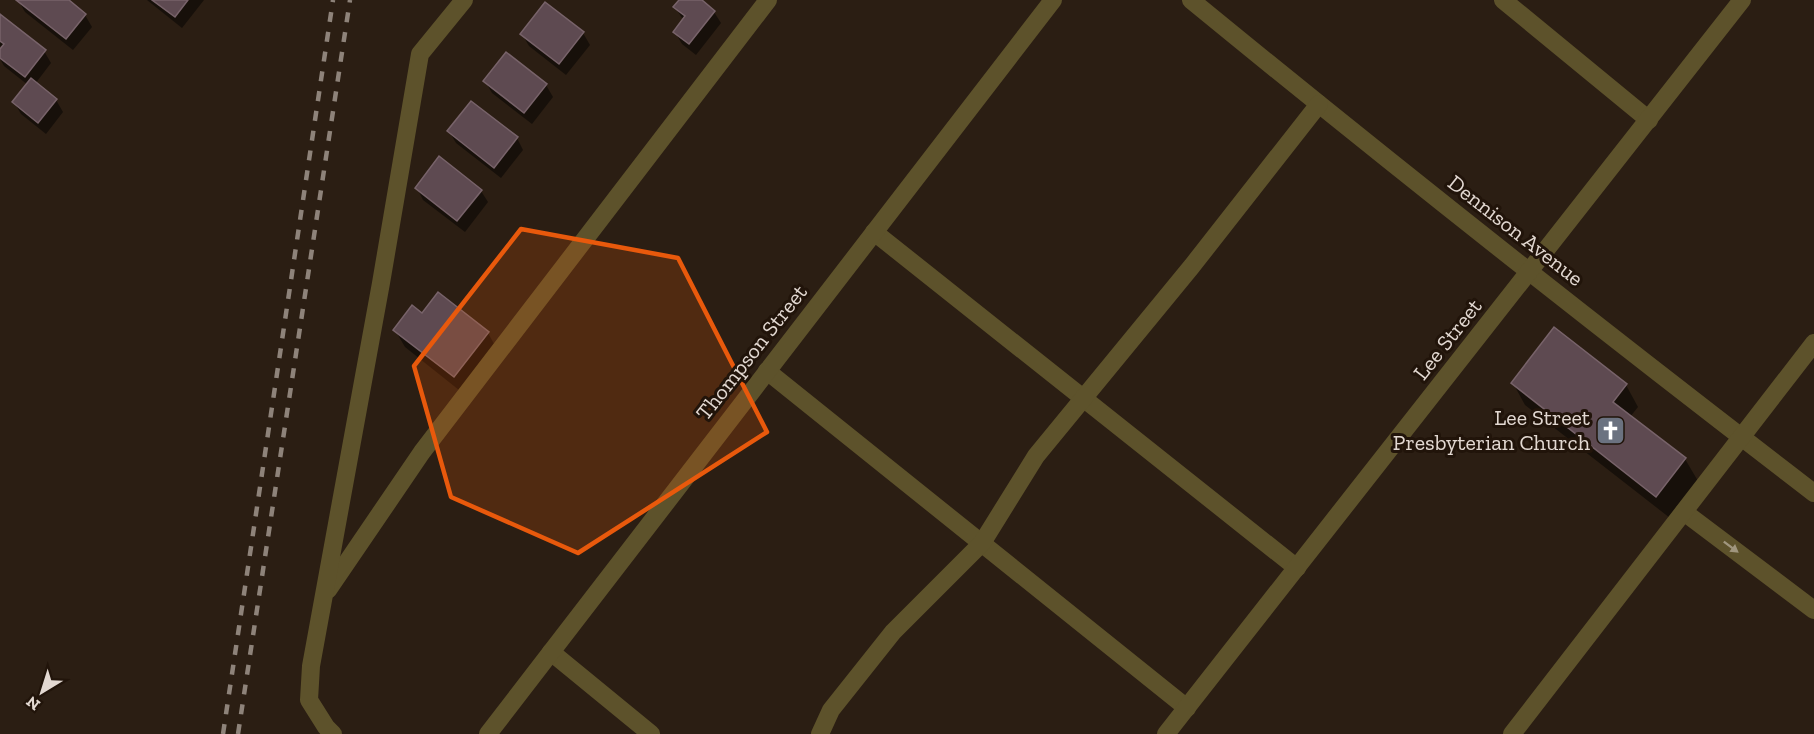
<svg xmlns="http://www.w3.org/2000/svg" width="1814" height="734" font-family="'Zilla Slab',serif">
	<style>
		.shadow { fill: #0007 }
		.building { fill: #5e4a51; stroke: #78636a; stroke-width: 1.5 }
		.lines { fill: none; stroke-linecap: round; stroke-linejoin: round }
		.minor { stroke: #5d522b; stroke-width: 18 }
		.rail { stroke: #8e837a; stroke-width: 4.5; stroke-dasharray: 10 10; stroke-linecap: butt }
		.oneway { fill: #a0967e }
		.marked { fill: #e8590c; fill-opacity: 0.2; stroke: #e8590c; stroke-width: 4.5; stroke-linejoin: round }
		.labels { text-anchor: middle; stroke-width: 6; stroke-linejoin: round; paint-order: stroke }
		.street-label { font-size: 22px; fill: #e3d9d2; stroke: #21140a }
		.poi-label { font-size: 22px; fill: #e3d9d2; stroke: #21140a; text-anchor: end }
	</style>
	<rect width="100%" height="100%" fill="#2b1e13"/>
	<g class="shadow">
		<path d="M18,0H66L85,15L92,27L73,50L25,12Z"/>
		<path d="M147,0H204L182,28Z"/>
		<path d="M680,0H699L714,12L721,23L696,55L682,44L675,32L684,21L675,7Z"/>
		<path d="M0,16L44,51L51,63L35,84L56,100L63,112L46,134L21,114L14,102L28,85L4,66L0,59V52L3,48L0,46Z"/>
		<path d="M583,33L590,45L566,75L529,46L522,34Z"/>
		<path d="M485,81L546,85L553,97L532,124L492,93Z"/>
		<path d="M449,131L517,138L523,150L501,178L456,143Z"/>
		<path d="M417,188L481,191L488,202L465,232L423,200Z"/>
		<path d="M438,294L488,333L498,351L464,394L405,347L395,330L422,315Z"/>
		<path d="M1513,383L1626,385L1638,407L1630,417L1685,459L1698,481L1670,518L1525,405Z"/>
	</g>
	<g class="building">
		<path d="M16,0H69L86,14L66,39Z"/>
		<path d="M152,0H188L175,17Z"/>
		<path d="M679,0H702L715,11L689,44L673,32L685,16L673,7Z"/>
		<path d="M545,2L584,32L559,64L520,34Z"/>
		<path d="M0,14L46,50L25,77L0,58V49L4,44L0,41Z"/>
		<path d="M506,52L547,84L524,113L483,81Z"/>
		<path d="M31,78L57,99L38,123L12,102Z"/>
		<path d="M471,101L518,137L494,168L447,131Z"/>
		<path d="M439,156L482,190L457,221L415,188Z"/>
		<path d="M438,292L489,332L454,377L393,330L412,305L422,313Z"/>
		<path d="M1554,327L1627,384L1613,402L1686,458L1656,497L1511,383Z"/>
	</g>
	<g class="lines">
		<g class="minor">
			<path d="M1191,0C1396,168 1604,332 1814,493"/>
			<path d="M1503,0L1649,120"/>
			<path d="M874,232L1297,568"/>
			<path d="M767,371L1187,708"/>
			<path d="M1684,512L1814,610"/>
			<path d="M328,590L422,452L768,0"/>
			<path d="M551,652L651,734"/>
			<path d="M333,734L326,727L309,700L311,666L381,283L420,54L464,0"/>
			<path d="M488,734L1053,0"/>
			<path d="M820,734L831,710L893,632L982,543L1036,456L1192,266L1319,104"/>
			<path d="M1166,734L1742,0"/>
			<path d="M1512,734L1814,343"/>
		</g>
		<g class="rail">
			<path d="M223,734L333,0"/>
			<path d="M238,734L350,0"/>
		</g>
	</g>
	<defs><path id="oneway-solid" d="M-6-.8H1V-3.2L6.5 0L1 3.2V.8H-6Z" transform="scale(1.5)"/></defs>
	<use class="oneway" href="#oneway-solid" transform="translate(1731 547) rotate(37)"/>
	<path class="marked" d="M521,229L678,258L767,432L578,553L451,497L414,366Z"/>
	<defs>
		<symbol id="church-square" viewBox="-11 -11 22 22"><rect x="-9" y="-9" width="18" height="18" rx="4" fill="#6b7280" stroke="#21140a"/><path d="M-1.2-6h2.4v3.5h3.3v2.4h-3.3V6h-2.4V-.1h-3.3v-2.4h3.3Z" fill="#fff"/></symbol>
	</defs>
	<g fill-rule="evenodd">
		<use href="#church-square" x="1594" y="414" width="33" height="33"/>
	</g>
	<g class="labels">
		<g class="street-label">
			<text transform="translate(1516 230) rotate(38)" y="8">Dennison Avenue</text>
			<text transform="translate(1447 339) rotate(-52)" y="8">Lee Street</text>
			<text transform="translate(751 352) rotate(-52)" y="8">Thompson Street</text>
		</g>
		<g class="poi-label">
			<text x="1590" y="425">Lee Street<tspan x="1590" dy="25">Presbyterian Church</tspan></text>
		</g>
	</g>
	<g transform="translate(42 692) rotate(218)" stroke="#21140a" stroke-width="4.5" paint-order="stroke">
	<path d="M0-4.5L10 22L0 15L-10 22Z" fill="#e3d9d2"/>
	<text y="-9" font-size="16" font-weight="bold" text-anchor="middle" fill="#e3d9d2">N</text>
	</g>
</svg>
